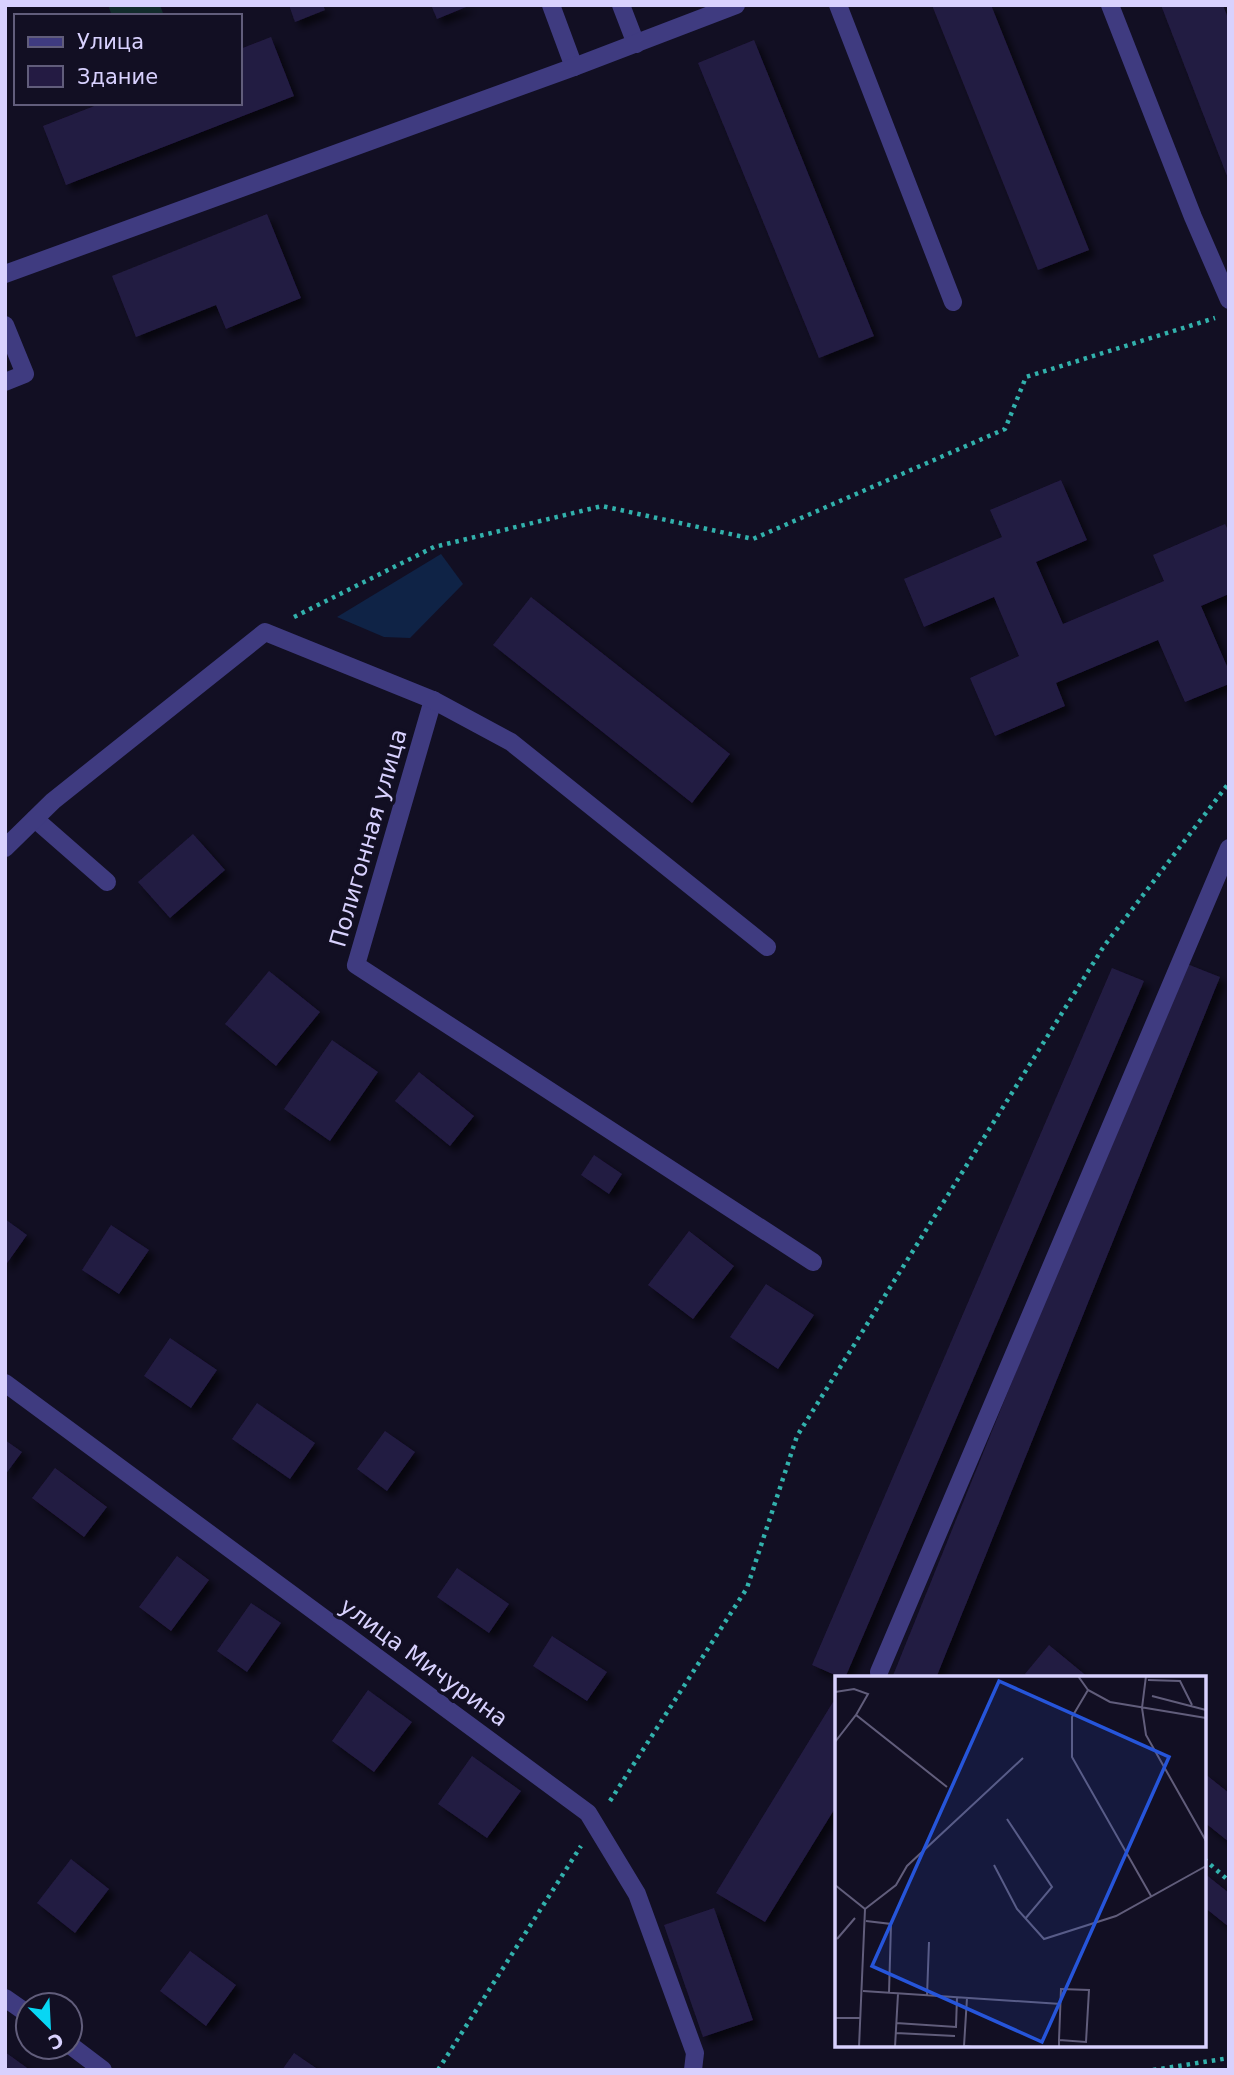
<svg xmlns="http://www.w3.org/2000/svg" width="1234" height="2075" font-family="'DejaVu Sans',sans-serif">
	<style>
		.green { fill: #122c2c }
		.water { fill: #0f2346 }
		.building { fill: #241b43; filter: url(#shadow) }
		.lines { fill: none; stroke-linecap: round; stroke-linejoin: round }
		.path { stroke: #32b1ac; stroke-width: 4.5; stroke-dasharray: 3.5 5; stroke-linecap: butt }
		.minor { stroke: #3f3b80; stroke-width: 18 }
		.labels { text-anchor: middle; stroke-width: 7; stroke-linejoin: round; paint-order: stroke }
		.street-label { font-size: 23px; fill: #d8d1fe; stroke: #120f23 }
		.inset-road { fill: none; stroke: #615d7b; stroke-width: 2 }
		.view { fill: #2655da; fill-opacity: 0.15; stroke: #2655da; stroke-width: 3.5 }
		.inset-edge { fill: none; stroke: #d8d1fe; stroke-width: 3.5 }
	</style>
	<defs>
		<filter id="shadow"><feDropShadow dx="6" dy="6" stdDeviation="3.5" flood-color="#0009"/></filter>
	</defs>
	<rect width="100%" height="100%" fill="#120f23"/>
	<path class="green" d="M108,5H160L164,16H112Z"/>
	<path class="water" d="M441,554L463,584L410,638L384,637L337,617Z"/>
	<g class="building">
		<path d="M289,5H323L325,10L295,22Z"/>
		<path d="M431,5H471L437,19Z"/>
		<path d="M932,5H991L1089,250L1038,270Z"/>
		<path d="M1161,5H1223L1229,21V181Z"/>
		<path d="M271,37L294,96L66,185L43,126L102,103H240V49Z"/>
		<path d="M754,40L874,336L819,358L698,63Z"/>
		<path d="M267,214L301,298L226,329L216,305L136,337L112,276Z"/>
		<path d="M1061,480L1087,540L1036,562L1063,624L1164,581L1153,555L1225,524L1229,532V594L1201,606L1229,671V684L1185,702L1158,640L1056,683L1065,706L995,736L970,678L1019,656L994,597L924,627L904,579L1002,537L990,510Z"/>
		<path d="M531,597L730,754L692,803L493,645Z"/>
		<path d="M193,834L225,870L170,918L138,882Z"/>
		<path d="M1182,962L1220,977L936,1678H892Z"/>
		<path d="M1112,968L1144,981L845,1678H842L812,1665Z"/>
		<path d="M269,971L320,1012L276,1066L225,1024Z"/>
		<path d="M332,1040L378,1072L330,1141L284,1109Z"/>
		<path d="M419,1072L474,1116L450,1146L395,1101Z"/>
		<path d="M594,1155L622,1174L609,1194L581,1175Z"/>
		<path d="M5,1219L27,1235L5,1266Z"/>
		<path d="M111,1225L149,1250L119,1294L82,1270Z"/>
		<path d="M689,1231L734,1266L693,1319L648,1285Z"/>
		<path d="M766,1284L814,1315L778,1369L730,1337Z"/>
		<path d="M170,1338L217,1370L191,1408L144,1376Z"/>
		<path d="M257,1403L315,1443L290,1479L232,1439Z"/>
		<path d="M385,1431L415,1452L387,1491L357,1469Z"/>
		<path d="M5,1440L22,1452L5,1475Z"/>
		<path d="M55,1468L107,1507L84,1537L32,1498Z"/>
		<path d="M177,1556L209,1580L171,1631L139,1607Z"/>
		<path d="M457,1568L509,1604L489,1633L437,1597Z"/>
		<path d="M251,1603L281,1623L247,1672L217,1651Z"/>
		<path d="M552,1636L607,1672L587,1701L533,1666Z"/>
		<path d="M1049,1645L1089,1678H1030L1025,1674Z"/>
		<path d="M368,1690L412,1722L374,1772L332,1741Z"/>
		<path d="M833,1702L837,1704V1805L765,1922L716,1893Z"/>
		<path d="M472,1756L521,1791L487,1838L438,1804Z"/>
		<path d="M1204,1773L1229,1793V1842L1204,1822Z"/>
		<path d="M71,1859L109,1889L75,1933L37,1903Z"/>
		<path d="M1204,1873L1229,1893V1927L1204,1907Z"/>
		<path d="M714,1908L753,2020L703,2037L664,1925Z"/>
		<path d="M190,1951L236,1985L206,2026L160,1991Z"/>
		<path d="M5,2052L30,2070H5Z"/>
		<path d="M294,2053L319,2070H282Z"/>
	</g>
	<g class="lines">
		<g class="path">
			<path d="M294,617L434,547L602,506L753,539L1005,429L1026,377L1215,318"/>
			<path d="M610,1801L747,1588L797,1436L1104,946L1229,783"/>
			<path d="M1204,1859L1229,1881"/>
			<path d="M438,2070L581,1846"/>
			<path d="M1153,2070L1229,2058"/>
		</g>
		<g class="minor">
			<path d="M551,5L574,67"/>
			<path d="M621,5L636,44"/>
			<path d="M838,5L953,302"/>
			<path d="M1110,5L1193,217L1229,300"/>
			<path d="M5,274L574,67L736,5"/>
			<path d="M5,325L25,374L5,382"/>
			<path d="M433,700L356,965L813,1262"/>
			<path d="M35,819L107,882"/>
			<path d="M5,848L53,801L265,632L433,700L511,742L767,947"/>
			<path d="M5,1383L588,1813L637,1894L695,2053L693,2070"/>
			<path d="M879,1672L1229,848"/>
			<path d="M5,1998L28,2014"/>
			<path d="M70,2045L103,2070"/>
		</g>
	</g>
	<g class="labels">
		<g class="street-label">
			<text transform="translate(368 838) rotate(-74)" y="8">Полигонная улица</text>
			<text transform="translate(424 1662) rotate(36)" y="8">улица Мичурина</text>
		</g>
	</g>
	<g transform="translate(835 1676)">
		<rect width="371" height="371" fill="#120f23"/>
		<path class="inset-road" d="M243,0L253,14L275,26L371,42M311,0L307,32L311,59L371,165M313,4L345,5L357,29M253,14L237,41V81L316,220M0,16L19,13L33,18L21,39M317,20L371,34M0,66L21,39L112,111M172,143L217,211L190,243M159,189L182,233L209,263L281,240L371,190M0,209L30,233L24,371M30,233L61,209L72,190L188,82M31,245L56,248L54,317M2,263L20,242M0,265V300M28,315L226,328M92,320L94,266M132,322L129,370L137,371M0,342H26M61,347L121,351L122,321M61,357L120,360M60,371L63,318M224,371V364L226,313L254,314L251,366L224,364"/>
		<path class="view" d="M164,5L334,81L207,366L37,290Z"/>
		<rect width="371" height="371" class="inset-edge"/>
	</g>
	<rect width="1234" height="2075" fill="none" stroke="#d8d1fe" stroke-width="14"/>
	<rect x="14" y="14" width="228" height="91" fill="#120f23" stroke="#615d7b" stroke-width="2"/>
	<rect x="28" y="37" width="35" height="10" fill="#3f3b80" stroke="#615d7b" stroke-width="2"/>
	<text x="77" y="49" font-size="21" fill="#d8d1fe">Улица</text>
	<rect x="28" y="66" width="35" height="21" fill="#241b43" stroke="#615d7b" stroke-width="2"/>
	<text x="77" y="84" font-size="21" fill="#d8d1fe">Здание</text>
	<g transform="translate(49 2026) rotate(156)"><circle r="33" fill="#120f23" stroke="#615d7b" stroke-width="2"/>
	<path d="M0-5L12 26L0 18L-12 26Z" fill="#08d6f3"/>
	<text y="-10" font-size="19" font-weight="bold" text-anchor="middle" fill="#d8d1fe">С</text>
	</g>
</svg>
